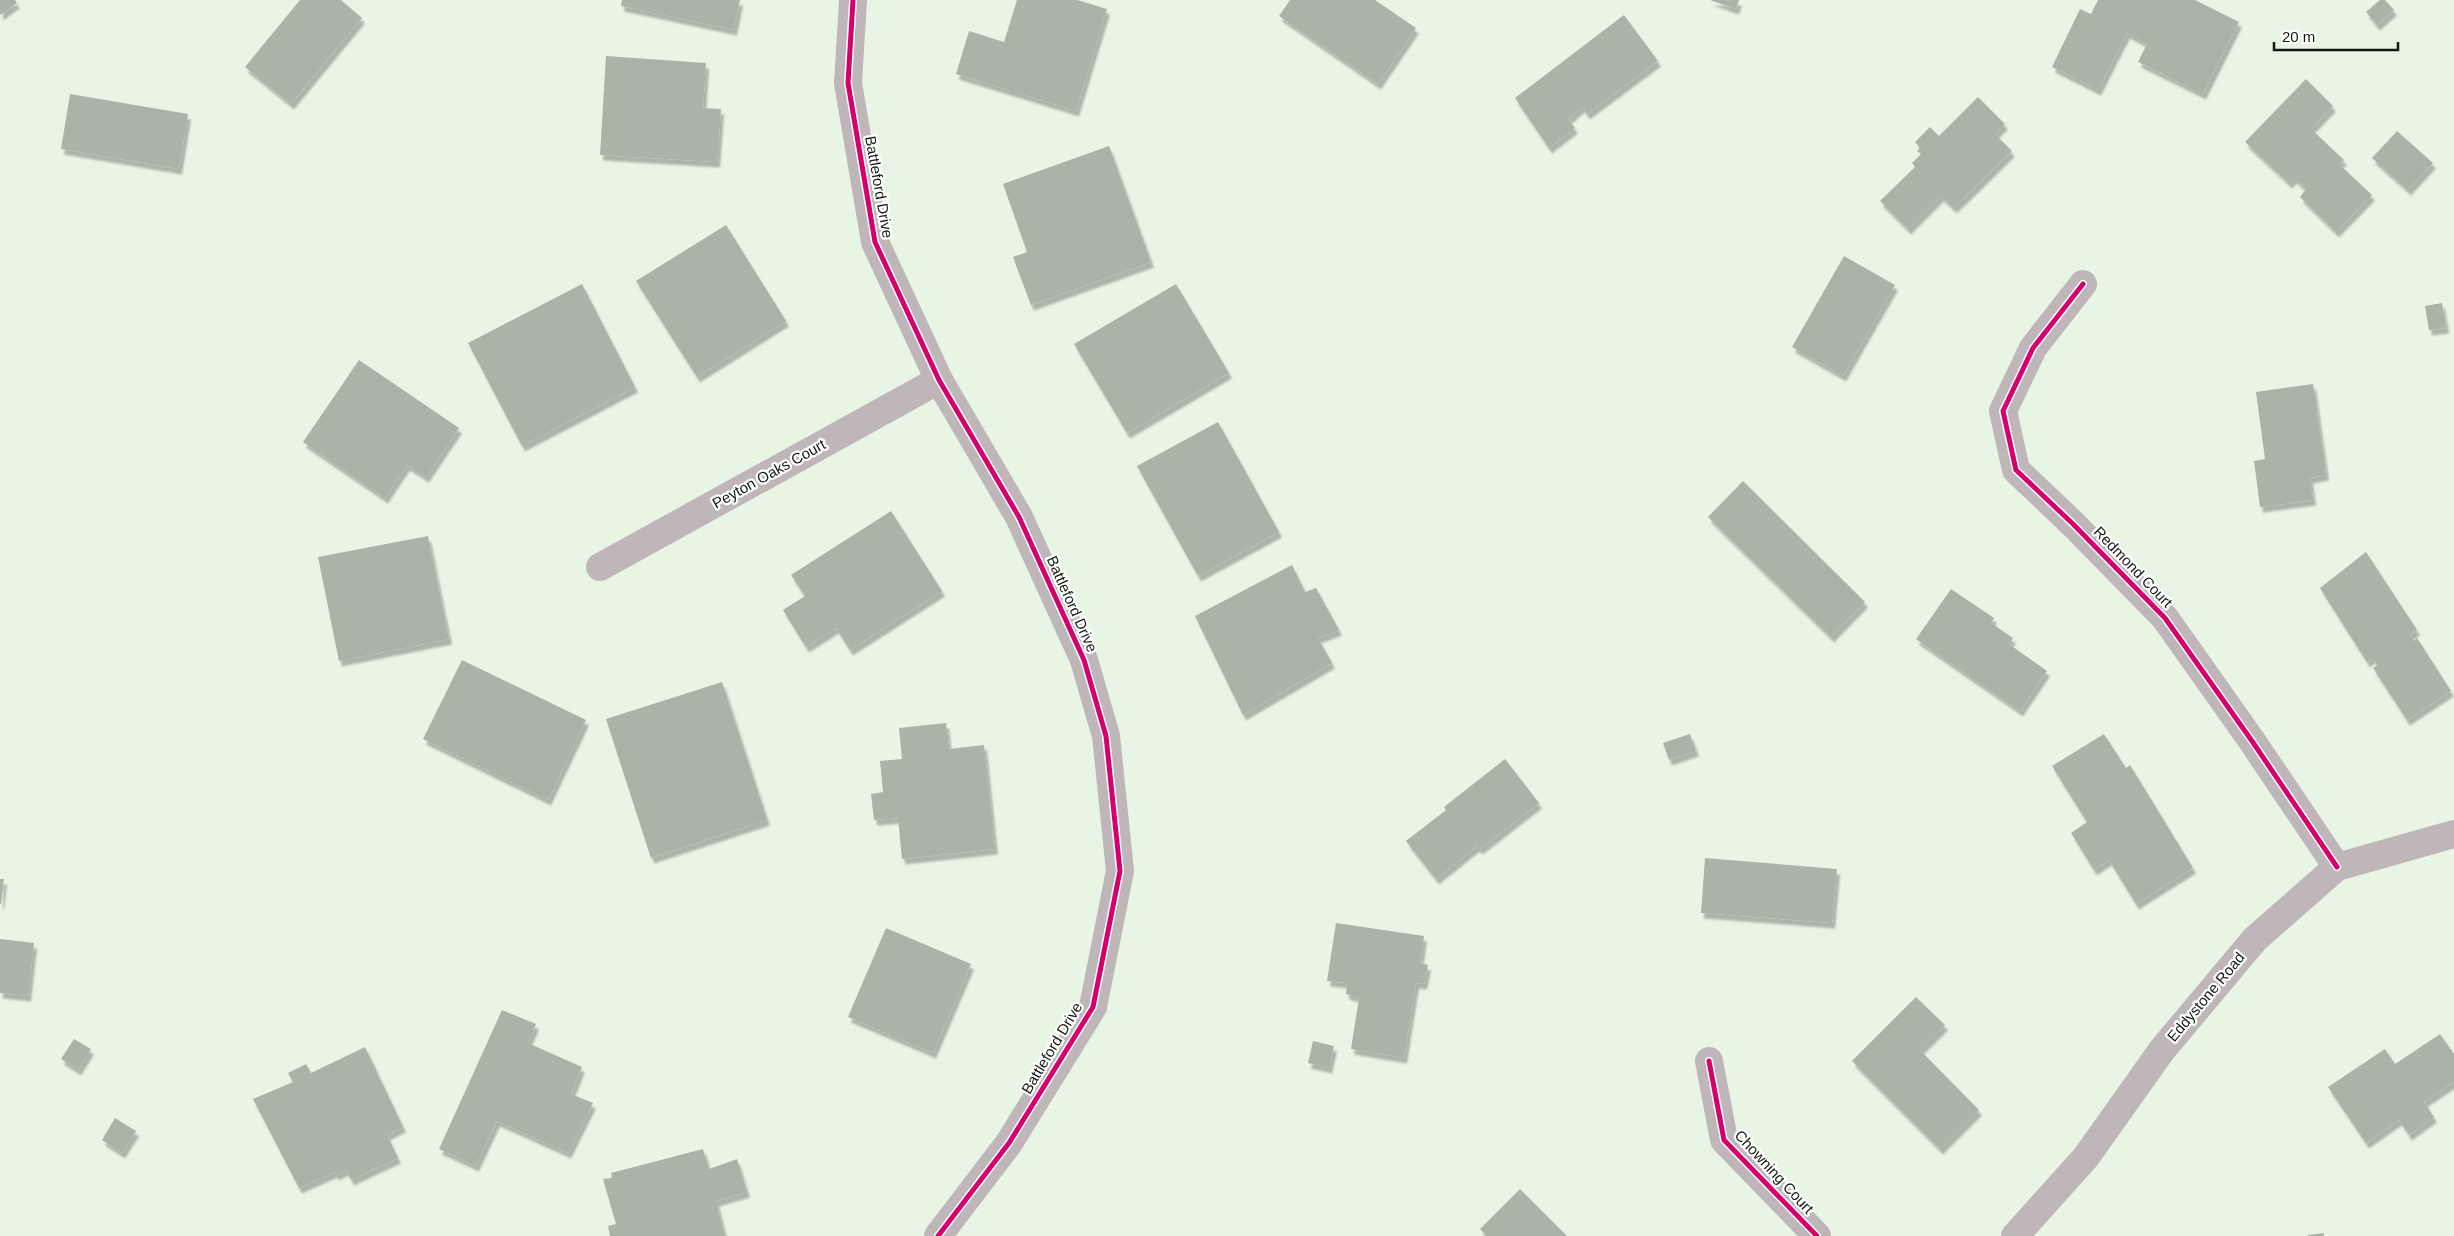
<svg xmlns="http://www.w3.org/2000/svg" width="2454" height="1236" font-family="Helvetica,sans-serif">
	<style>
		.building { fill: #a9b4a6; filter: url(#shadow) }
		.lines { fill: none; stroke-linecap: round; stroke-linejoin: round }
		.minor { stroke: #bfb6ba; stroke-width: 28 }
		.cycleway-casing { stroke: #fff; stroke-width: 8 }
		.cycleway { stroke: #d6006c; stroke-width: 5 }
		.labels { text-anchor: middle; stroke-width: 4.5; stroke-linejoin: round; paint-order: stroke }
		.street-label { font-size: 15px; fill: #131b10; stroke: #fff }
	</style>
	<defs>
		<filter id="shadow"><feDropShadow dx="3" dy="5.5" stdDeviation="1" flood-color="#0004"/></filter>
	</defs>
	<rect width="100%" height="100%" fill="#e8f5e4"/>
	<g class="building">
		<path d="M0,0H15L17,3L0,15Z"/>
		<path d="M300,0H341L362,18L291,104L245,67Z"/>
		<path d="M622,0H740L734,30L621,6Z"/>
		<path d="M1017,0H1077L1107,9L1076,111L956,74L969,31L1004,42Z"/>
		<path d="M1290,0H1375L1416,28L1378,84L1279,16Z"/>
		<path d="M1710,0H1739L1736,9Z"/>
		<path d="M2098,0H2195L2239,22L2203,94L2138,62L2147,44L2127,33L2098,90L2052,67L2080,9L2091,14Z"/>
		<path d="M2380,0H2385L2394,10L2377,25L2366,12Z"/>
		<path d="M1624,15L1658,61L1587,114L1582,107L1568,119L1575,128L1549,148L1515,98Z"/>
		<path d="M606,56L706,63L703,108L721,109L717,162L600,155Z"/>
		<path d="M2306,79L2333,106L2311,129L2344,160L2339,164L2372,195L2336,232L2300,197L2306,189L2294,178L2289,183L2245,142Z"/>
		<path d="M70,94L188,114L179,169L61,149Z"/>
		<path d="M1978,97L2005,124L1995,134L2012,151L1954,208L1941,196L1908,229L1880,201L1915,167L1912,163L1921,154L1917,151L1920,148L1915,142L1930,127L1939,136Z"/>
		<path d="M2397,131L2433,163L2408,190L2372,158Z"/>
		<path d="M1109,146L1151,262L1031,305L1013,257L1027,252L1003,184Z"/>
		<path d="M726,225L786,321L697,377L636,281Z"/>
		<path d="M1844,256L1895,285L1843,376L1792,347Z"/>
		<path d="M582,284L635,387L522,446L468,343Z"/>
		<path d="M1176,284L1229,373L1127,433L1074,344Z"/>
		<path d="M2442,303L2446,328L2429,330L2425,306Z"/>
		<path d="M359,360L459,428L426,477L407,465L385,498L303,442Z"/>
		<path d="M2313,384L2326,475L2310,478L2313,500L2260,507L2254,461L2265,459L2256,392Z"/>
		<path d="M1218,422L1279,532L1198,576L1137,466Z"/>
		<path d="M1743,481L1865,602L1831,637L1708,517Z"/>
		<path d="M891,511L942,591L850,650L836,628L806,647L783,610L805,596L791,575Z"/>
		<path d="M428,536L449,639L339,661L318,557Z"/>
		<path d="M2366,552L2417,630L2410,635L2414,641L2417,638L2451,691L2407,720L2373,668L2378,665L2372,658L2367,662L2320,588Z"/>
		<path d="M1292,565L1305,592L1316,588L1339,630L1318,638L1332,663L1243,715L1195,616Z"/>
		<path d="M1951,589L1994,618L1991,623L2013,638L2009,644L2047,671L2020,711L1916,639Z"/>
		<path d="M462,660L586,720L548,800L423,739Z"/>
		<path d="M722,682L767,820L651,858L606,719Z"/>
		<path d="M946,723L949,749L984,745L995,849L902,859L898,818L874,820L871,794L883,792L880,761L902,759L899,728Z"/>
		<path d="M1690,734L1696,751L1669,760L1663,743Z"/>
		<path d="M2104,734L2126,768L2130,765L2193,868L2136,904L2109,860L2094,870L2071,833L2087,822L2052,766Z"/>
		<path d="M1505,759L1539,803L1480,849L1477,846L1436,879L1406,841L1446,810L1444,807Z"/>
		<path d="M1705,858L1837,869L1832,923L1701,913Z"/>
		<path d="M0,879H4L1,904H0Z"/>
		<path d="M1336,923L1424,936L1420,963L1428,965L1424,984L1416,983L1404,1058L1351,1049L1359,998L1346,994L1347,983L1327,981Z"/>
		<path d="M886,928L971,964L933,1053L848,1017Z"/>
		<path d="M0,939L34,943L28,996L0,993Z"/>
		<path d="M1916,997L1945,1025L1920,1050L1979,1110L1940,1149L1852,1061Z"/>
		<path d="M502,1010L536,1024L528,1043L582,1067L571,1094L593,1103L568,1153L497,1121L476,1166L439,1149Z"/>
		<path d="M2440,1034L2454,1054V1082L2424,1102L2434,1117L2409,1135L2399,1120L2366,1143L2328,1087L2385,1049L2395,1064Z"/>
		<path d="M74,1039L91,1049L78,1070L61,1059Z"/>
		<path d="M1313,1041L1334,1046L1329,1068L1308,1063Z"/>
		<path d="M365,1047L403,1127L387,1135L398,1158L351,1180L346,1170L336,1175L335,1172L299,1188L253,1099L293,1082L288,1073L306,1064L311,1073Z"/>
		<path d="M115,1118L136,1131L122,1153L102,1140Z"/>
		<path d="M703,1149L709,1169L737,1159L747,1192L716,1201L725,1236H610L608,1226L616,1224L603,1179L612,1178L611,1173Z"/>
		<path d="M1520,1189L1567,1236H1487L1480,1229Z"/>
		<path d="M2324,1233V1236H2308V1235Z"/>
	</g>
	<g class="lines">
		<g class="minor">
			<path d="M853,0L848,83L875,242L939,380L1019,517L1084,660L1106,736L1120,871L1093,1007L1009,1143L938,1236"/>
			<path d="M2083,284L2033,348L2003,411L2016,470L2073,524L2165,618L2252,741L2337,867"/>
			<path d="M600,567L939,380"/>
			<path d="M1709,1061L1724,1140L1817,1236"/>
			<path d="M2015,1236L2086,1157L2162,1050L2255,939L2337,867L2454,834"/>
		</g>
		<defs>
			<g id="cycleway">
				<path d="M853,0L848,83L875,242L939,380L1019,517L1084,660L1106,736L1120,871L1093,1007L1009,1143L938,1236"/>
				<path d="M2083,284L2033,348L2003,411L2016,470L2073,524L2165,618L2252,741L2337,867"/>
				<path d="M1709,1061L1724,1140L1817,1236"/>
			</g>
		</defs>
		<use href="#cycleway" class="cycleway-casing"/>
		<use href="#cycleway" class="cycleway"/>
	</g>
	<g class="labels">
		<g class="street-label">
			<text transform="translate(879 187) rotate(80)" y="5">Battleford Drive</text>
			<text transform="translate(769 474) rotate(-29)" y="5">Peyton Oaks Court</text>
			<text transform="translate(2133 567) rotate(46)" y="5">Redmond Court</text>
			<text transform="translate(1072 604) rotate(66)" y="5">Battleford Drive</text>
			<text transform="translate(2206 997) rotate(-50)" y="5">Eddystone Road</text>
			<text transform="translate(1052 1048) rotate(-59)" y="5">Battleford Drive</text>
			<text transform="translate(1774 1172) rotate(47)" y="5">Chowning Court</text>
		</g>
	</g>
	<path d="M2274 42v8h124v-8" fill="none" stroke="#131b10" stroke-width="2.5"/>
	<text x="2282" y="42" font-size="15" fill="#131b10" stroke="#ffffff" stroke-width="4" paint-order="stroke">20 m</text>
</svg>
